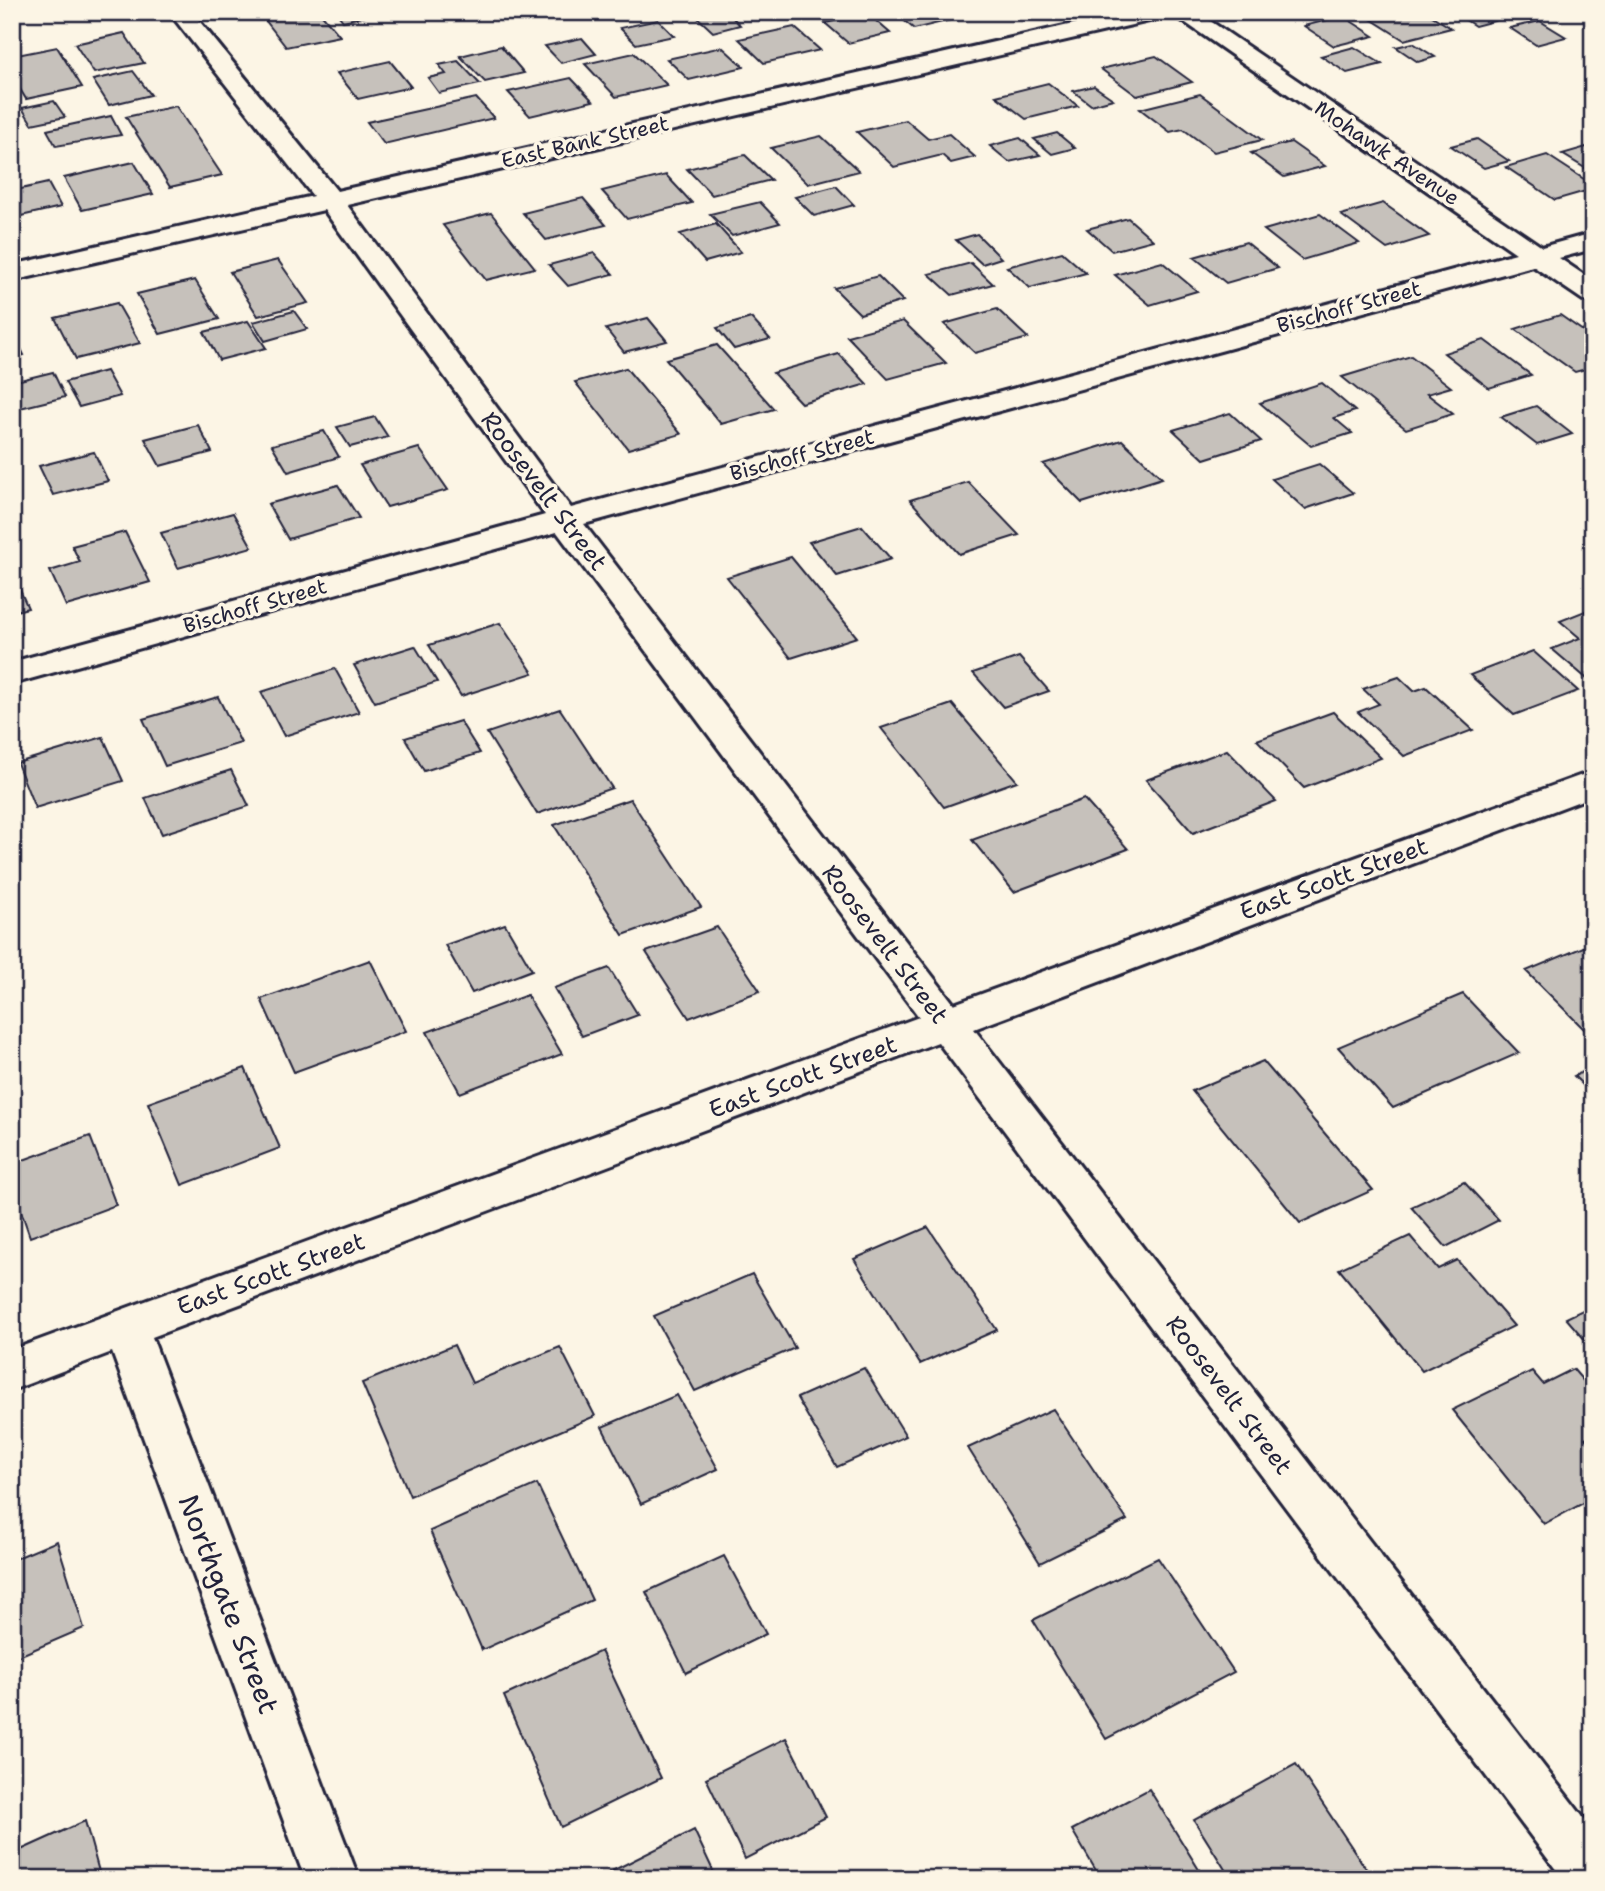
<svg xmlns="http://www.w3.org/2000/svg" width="1605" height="1891" font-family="'Shantell Sans',sans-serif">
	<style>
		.building { fill: #c6c1bb; stroke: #22223b; stroke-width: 2 }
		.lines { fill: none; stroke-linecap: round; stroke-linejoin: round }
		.street-casing { stroke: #22223b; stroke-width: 6 }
		.street { fill: #fcf5e5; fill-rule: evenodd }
		.labels { text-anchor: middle; stroke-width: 7; stroke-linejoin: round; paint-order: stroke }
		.far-street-label { font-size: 21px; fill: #22223b; stroke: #fcf5e5 }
		.street-label { font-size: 24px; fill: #22223b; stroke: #fcf5e5 }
		.near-street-label { font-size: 28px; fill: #22223b; stroke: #fcf5e5 }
	</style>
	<rect width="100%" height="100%" fill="#fcf5e5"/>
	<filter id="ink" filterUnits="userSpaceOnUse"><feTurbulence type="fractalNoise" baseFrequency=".0143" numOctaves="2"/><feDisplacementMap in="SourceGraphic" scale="14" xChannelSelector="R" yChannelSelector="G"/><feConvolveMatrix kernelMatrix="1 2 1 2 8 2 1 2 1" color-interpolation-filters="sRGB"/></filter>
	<g filter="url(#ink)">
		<g class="building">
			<path d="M259,12H320L340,36L286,47Z"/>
			<path d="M336,12H385L343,21Z"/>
			<path d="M712,12H727L740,25L713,32L696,16Z"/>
			<path d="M894,12H957L963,17L914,29Z"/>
			<path d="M1370,12H1426L1451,28L1404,40L1363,14Z"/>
			<path d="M1453,12H1513L1517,15L1475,26Z"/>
			<path d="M868,14L890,33L848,43L825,23Z"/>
			<path d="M1343,16L1374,36L1334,46L1304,26Z"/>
			<path d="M658,20L674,36L636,44L620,28Z"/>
			<path d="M1540,21L1566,37L1536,45L1510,28Z"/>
			<path d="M794,27L820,50L764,63L739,39Z"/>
			<path d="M124,33L144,63L94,73L75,44Z"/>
			<path d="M582,38L596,54L561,63L545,46Z"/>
			<path d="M1413,43L1435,57L1418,62L1396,47Z"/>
			<path d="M501,46L524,73L485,82L460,56Z"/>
			<path d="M57,47L82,87L26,99L12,76V56Z"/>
			<path d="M722,47L744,67L689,80L667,59Z"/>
			<path d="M1354,47L1382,64L1347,73L1321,56Z"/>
			<path d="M634,53L667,85L616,97L585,64Z"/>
			<path d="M1156,56L1192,82L1137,96L1101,69Z"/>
			<path d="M390,61L411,87L358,99L337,73Z"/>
			<path d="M458,61L480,84L439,93L428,78L446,74L439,65Z"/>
			<path d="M133,71L151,95L109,105L93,80Z"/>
			<path d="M571,78L593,101L530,116L508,92Z"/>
			<path d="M1048,83L1078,106L1026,119L996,96Z"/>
			<path d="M1094,86L1113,99L1091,105L1073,91Z"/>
			<path d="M1200,94L1262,140L1214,152L1183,129L1170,132L1140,109Z"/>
			<path d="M476,98L494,118L384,144L367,122Z"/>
			<path d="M54,101L65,117L32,124L22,108Z"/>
			<path d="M176,106L222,175L170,187L126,117Z"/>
			<path d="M111,116L121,135L56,146L47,130Z"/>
			<path d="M906,120L928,139L949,134L975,157L951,163L942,155L894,167L857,132Z"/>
			<path d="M1057,133L1075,148L1052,154L1034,139Z"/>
			<path d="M821,136L859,171L808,184L771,148Z"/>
			<path d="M1020,138L1040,155L1009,162L990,146Z"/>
			<path d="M1477,139L1509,161L1484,168L1451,146Z"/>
			<path d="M1291,142L1325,166L1284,177L1251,153Z"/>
			<path d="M1593,145V173L1562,154Z"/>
			<path d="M745,155L771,180L712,195L687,169Z"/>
			<path d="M1547,155L1593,185V189L1555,200L1506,167Z"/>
			<path d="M134,162L153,194L82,210L64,178Z"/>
			<path d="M666,175L692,203L627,219L602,191Z"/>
			<path d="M48,183L61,207L12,218V191Z"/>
			<path d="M836,186L854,205L814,216L795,197Z"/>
			<path d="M583,198L606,225L546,240L523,213Z"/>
			<path d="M760,202L780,223L732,236L710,214Z"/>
			<path d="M1383,203L1429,236L1387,249L1341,215Z"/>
			<path d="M491,213L535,268L486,280L443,225Z"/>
			<path d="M1320,214L1359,243L1302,260L1264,230Z"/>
			<path d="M1128,218L1153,240L1112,251L1087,229Z"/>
			<path d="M716,224L741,252L705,262L680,234Z"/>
			<path d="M977,234L1001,258L982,264L956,240Z"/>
			<path d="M1246,242L1278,268L1226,283L1194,257Z"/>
			<path d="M1062,252L1086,273L1030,288L1007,267Z"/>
			<path d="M594,253L613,274L568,286L549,265Z"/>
			<path d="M278,260L308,303L258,316L230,272Z"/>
			<path d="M1162,262L1197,291L1150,305L1115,275Z"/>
			<path d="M971,263L993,284L952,295L929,274Z"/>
			<path d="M878,276L903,301L860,314L834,288Z"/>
			<path d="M195,280L219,319L160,334L137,294Z"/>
			<path d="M117,303L140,343L76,359L55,318Z"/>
			<path d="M997,309L1028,338L975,353L944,324Z"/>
			<path d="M294,311L307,329L265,341L253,322Z"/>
			<path d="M1560,315L1593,338V367L1575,372L1515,329Z"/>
			<path d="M648,318L667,341L624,352L606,329Z"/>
			<path d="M751,318L770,339L734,349L717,328Z"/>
			<path d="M248,321L266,348L219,360L204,332Z"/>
			<path d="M903,321L946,363L888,379L847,336Z"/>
			<path d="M12,330L24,355L12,358Z"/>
			<path d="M1484,340L1531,375L1489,388L1444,353Z"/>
			<path d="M717,345L774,409L721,424L666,359Z"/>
			<path d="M839,354L867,384L801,403L773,373Z"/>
			<path d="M1411,356L1451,387L1427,394L1453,414L1406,429L1342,377Z"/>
			<path d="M626,368L681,434L628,449L575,382Z"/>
			<path d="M106,371L120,396L79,407L65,382Z"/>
			<path d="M53,372L65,397L12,410V382Z"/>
			<path d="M1322,383L1355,411L1334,418L1352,433L1311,446L1260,403Z"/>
			<path d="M1536,406L1572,434L1537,445L1501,417Z"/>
			<path d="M1230,413L1261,441L1204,459L1173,430Z"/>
			<path d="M375,417L388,437L350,447L337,427Z"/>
			<path d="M198,425L212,452L160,466L145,439Z"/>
			<path d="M324,431L339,457L288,472L272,445Z"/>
			<path d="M1122,440L1162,478L1082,503L1043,464Z"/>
			<path d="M419,448L448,490L387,507L360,465Z"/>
			<path d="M94,452L108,481L53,495L39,466Z"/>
			<path d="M1319,464L1353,493L1305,509L1272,479Z"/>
			<path d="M968,482L1019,535L959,554L910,500Z"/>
			<path d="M338,485L359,518L288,539L268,504Z"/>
			<path d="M233,513L252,547L178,568L161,533Z"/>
			<path d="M862,526L891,559L837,576L809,542Z"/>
			<path d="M125,532L150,582L66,606L50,571L80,562L72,546Z"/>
			<path d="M791,557L857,637L791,658L727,577Z"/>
			<path d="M12,572L28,608L12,612Z"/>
			<path d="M1590,609L1593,611V684L1552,649L1580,638L1560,621Z"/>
			<path d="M500,623L533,673L461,696L429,645Z"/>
			<path d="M415,646L437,682L375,702L354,665Z"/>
			<path d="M1533,651L1578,691L1514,715L1470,675Z"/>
			<path d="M1019,657L1049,691L1003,707L973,673Z"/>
			<path d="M335,669L359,712L284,736L261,692Z"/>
			<path d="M1399,677L1414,691L1426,687L1473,730L1404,756L1358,712L1379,704L1363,689Z"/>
			<path d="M218,697L241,743L165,766L143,719Z"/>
			<path d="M952,704L1017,781L944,807L881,728Z"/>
			<path d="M560,709L612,788L537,814L487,733Z"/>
			<path d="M1333,712L1381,758L1304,788L1257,740Z"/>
			<path d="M460,721L480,753L424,771L405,738Z"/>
			<path d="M103,737L123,781L35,808L17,763Z"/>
			<path d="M1227,750L1276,801L1193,833L1146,780Z"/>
			<path d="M231,770L249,806L162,834L145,798Z"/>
			<path d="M630,799L701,907L623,935L554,825Z"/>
			<path d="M1084,799L1128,849L1014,892L972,840Z"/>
			<path d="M505,924L532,970L472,993L445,945Z"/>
			<path d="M717,927L760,991L689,1018L646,952Z"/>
			<path d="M1593,943V1034L1590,1035L1526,971Z"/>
			<path d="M370,960L406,1031L294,1072L261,999Z"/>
			<path d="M609,968L638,1015L582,1036L554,988Z"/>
			<path d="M1463,994L1519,1053L1393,1108L1338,1047Z"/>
			<path d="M527,995L562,1054L460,1093L427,1032Z"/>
			<path d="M1263,1061L1373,1190L1300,1223L1192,1091Z"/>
			<path d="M1593,1067V1095L1574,1076Z"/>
			<path d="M245,1068L280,1148L182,1185L148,1103Z"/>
			<path d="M90,1136L116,1205L30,1237L12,1184V1164Z"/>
			<path d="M1464,1182L1499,1220L1446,1247L1411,1207Z"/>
			<path d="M928,1227L997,1330L920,1364L854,1259Z"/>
			<path d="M1410,1236L1438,1269L1457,1260L1514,1326L1422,1371L1339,1269Z"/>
			<path d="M752,1274L795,1348L695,1391L654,1316Z"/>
			<path d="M1593,1305V1349L1566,1318Z"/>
			<path d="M454,1345L472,1383L560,1347L595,1416L410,1496L362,1383Z"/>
			<path d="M864,1368L906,1436L837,1467L797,1398Z"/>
			<path d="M1573,1369L1593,1392V1434L1585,1438L1593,1448V1498L1544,1524L1452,1410L1532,1371L1543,1384Z"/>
			<path d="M677,1395L718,1469L641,1504L602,1427Z"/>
			<path d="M1053,1409L1127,1520L1040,1563L968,1448Z"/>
			<path d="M537,1484L592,1600L482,1650L430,1531Z"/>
			<path d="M57,1541L84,1628L12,1659V1560Z"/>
			<path d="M724,1556L766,1634L686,1673L646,1592Z"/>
			<path d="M1158,1558L1234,1672L1106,1739L1033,1620Z"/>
			<path d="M601,1651L661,1778L561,1827L504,1696Z"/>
			<path d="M786,1738L826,1817L745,1859L706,1778Z"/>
			<path d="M1296,1764L1373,1879H1231L1194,1820Z"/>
			<path d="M1149,1789L1201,1873L1191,1879H1101L1072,1830Z"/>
			<path d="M85,1821L101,1879H12V1854Z"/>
			<path d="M694,1830L717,1879H596Z"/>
		</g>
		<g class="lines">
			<defs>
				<path id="street" d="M169,12H192L337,191L1126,12H1169L1158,19L347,205L571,508L1516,253L1170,12H1197L1542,247L1593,233V249L1559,258L1593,281V302L1583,300L1533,266L584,524L954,1004L1593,771V796L974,1029L1593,1830V1879H1563L938,1042L152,1337L359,1879H305L112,1352L12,1390V1350L919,1017L557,532L12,684V662L545,515L324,210L12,281V265L313,196Z"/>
			</defs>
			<use href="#street" class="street-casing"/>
			<use href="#street" class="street"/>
		</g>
	</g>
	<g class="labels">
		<g class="far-street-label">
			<text transform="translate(585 142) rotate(-13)" y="7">East Bank Street</text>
			<text transform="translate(1387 153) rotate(34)" y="7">Mohawk Avenue</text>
			<text transform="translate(1349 307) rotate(-15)" y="7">Bischoff Street</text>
			<text transform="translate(802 455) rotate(-15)" y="7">Bischoff Street</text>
			<text transform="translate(255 606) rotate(-16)" y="7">Bischoff Street</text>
		</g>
		<g class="street-label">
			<text transform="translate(544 491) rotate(53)" y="8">Roosevelt Street</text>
			<text transform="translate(1334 879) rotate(-20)" y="8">East Scott Street</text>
			<text transform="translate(885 944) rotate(53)" y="8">Roosevelt Street</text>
			<text transform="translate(803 1077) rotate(-20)" y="8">East Scott Street</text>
			<text transform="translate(271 1274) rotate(-20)" y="8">East Scott Street</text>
			<text transform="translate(1229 1395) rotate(53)" y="8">Roosevelt Street</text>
		</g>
		<g class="near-street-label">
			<text transform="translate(229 1604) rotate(69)" y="10">Northgate Street</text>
		</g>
	</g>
	<rect width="1605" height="1891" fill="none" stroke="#fcf5e5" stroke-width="42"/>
	<rect x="21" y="21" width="1563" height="1849" fill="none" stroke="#22223b" stroke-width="2.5" filter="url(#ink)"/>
</svg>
